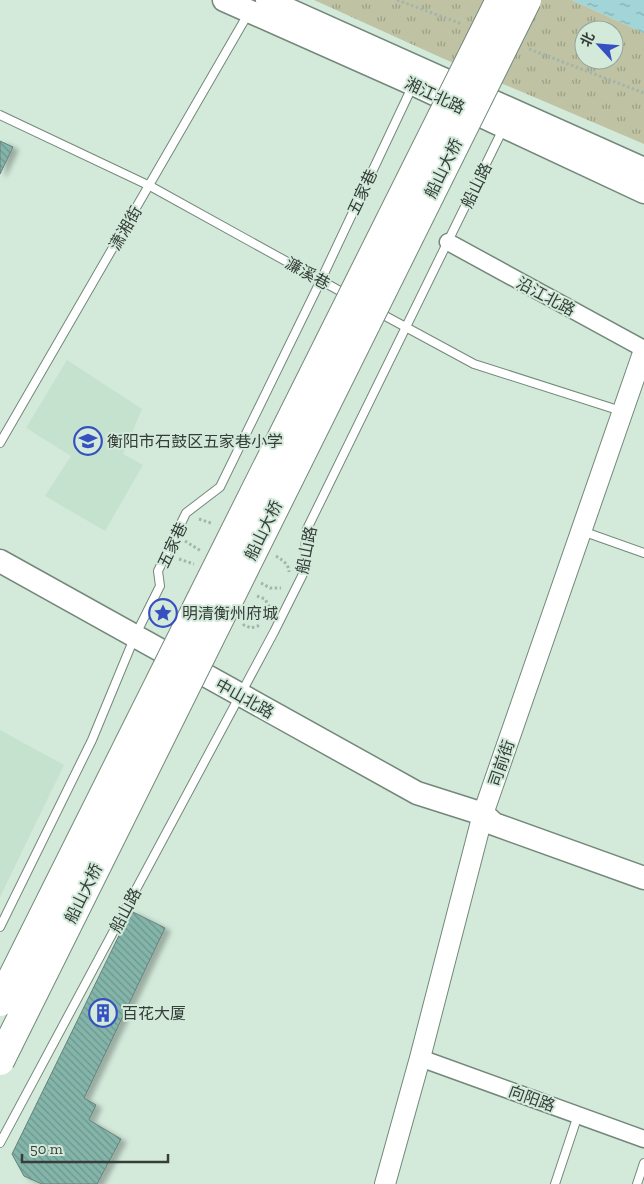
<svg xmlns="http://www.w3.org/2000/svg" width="644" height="1184" font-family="'Zilla Slab','Noto Sans SC',serif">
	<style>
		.built { fill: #c4e2ce }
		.park { fill: url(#park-tufts); fill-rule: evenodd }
		.water { fill: url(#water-ripples) }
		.building { fill: url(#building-back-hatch); stroke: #66807a; filter: url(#shadow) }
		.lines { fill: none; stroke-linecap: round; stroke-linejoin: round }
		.service-casing { stroke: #73887a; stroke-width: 10 }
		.minor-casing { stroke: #73887a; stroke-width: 19 }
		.tertiary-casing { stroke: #73887a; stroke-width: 22 }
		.secondary-casing { stroke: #73887a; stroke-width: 25 }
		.path { stroke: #a3b5a9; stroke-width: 3; stroke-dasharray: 2.5 2.5; stroke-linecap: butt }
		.service { stroke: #fff; stroke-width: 8 }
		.minor { stroke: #fff; stroke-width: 16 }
		.tertiary { stroke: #fff; stroke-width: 20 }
		.secondary { stroke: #fff; stroke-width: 22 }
		.trunk-bridge-casing { stroke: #73887a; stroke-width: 30; stroke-linecap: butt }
		.trunk-bridge { stroke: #fff; stroke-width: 28 }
		.labels { text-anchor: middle; stroke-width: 4; stroke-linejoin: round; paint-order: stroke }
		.street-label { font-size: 16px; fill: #353e38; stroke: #d3eadb }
		.poi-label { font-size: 16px; fill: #353e38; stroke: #d3eadb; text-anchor: start }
	</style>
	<defs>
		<pattern id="park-tufts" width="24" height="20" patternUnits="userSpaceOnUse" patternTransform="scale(1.25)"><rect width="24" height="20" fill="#bfc3a3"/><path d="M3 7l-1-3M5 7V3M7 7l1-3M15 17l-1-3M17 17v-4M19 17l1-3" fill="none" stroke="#9ca086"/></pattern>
		<pattern id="water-ripples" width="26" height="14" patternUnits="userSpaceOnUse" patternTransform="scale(1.25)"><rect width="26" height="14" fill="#a1d5d8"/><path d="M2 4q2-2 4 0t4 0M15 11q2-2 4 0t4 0" fill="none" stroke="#84aeb0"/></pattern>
		<pattern id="building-back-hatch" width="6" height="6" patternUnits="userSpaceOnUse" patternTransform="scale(1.25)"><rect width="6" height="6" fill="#84b5aa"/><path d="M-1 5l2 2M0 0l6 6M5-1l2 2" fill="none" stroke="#6d958b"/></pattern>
		<filter id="shadow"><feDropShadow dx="5.5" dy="3" stdDeviation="2.5" flood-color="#0004"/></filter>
	</defs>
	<rect width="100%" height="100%" fill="#d3eadb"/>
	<g class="built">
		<path d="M67,360L142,409L123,454L143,465L105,531L45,496L71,456L26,428Z"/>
		<path d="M0,730L64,765L0,897Z"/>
	</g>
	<path class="park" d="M314,0H572L644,33V144L442,58ZM584,30H614V60H584Z"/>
	<path class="water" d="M572,0H644V33Z"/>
	<g class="building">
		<path d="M0,141L13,147L0,174Z"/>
		<path d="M131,911L165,928L84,1098L96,1105L89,1120L121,1139L97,1184H42L24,1176L12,1154Z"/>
	</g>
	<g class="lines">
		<defs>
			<g id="service">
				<path d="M0,115L150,186L349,296"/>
				<path d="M376,311L474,364L621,411"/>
				<path d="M0,443L248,14"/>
				<path d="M582,531L644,553"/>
				<path d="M0,927L92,740L135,636L160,586L158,571L186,513L220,487L321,280L413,85"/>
				<path d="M0,1143L274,632L305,570L306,531L503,129"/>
				<path d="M555,1184L578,1115"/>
				<path d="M637,1184L644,1163"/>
			</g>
			<g id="minor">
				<path d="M448,242L644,349"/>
				<path d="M420,1058L644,1139"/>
			</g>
			<path id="tertiary" d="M385,1184L420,1058L483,814L644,350"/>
			<g id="secondary">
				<path d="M224,0L413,84L644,192"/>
				<path d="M267,0L644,169"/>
				<path d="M0,561L417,793L483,814L494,824L644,878"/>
			</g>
		</defs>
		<use href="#service" class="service-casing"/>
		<use href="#minor" class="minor-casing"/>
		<use href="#tertiary" class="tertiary-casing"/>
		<use href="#secondary" class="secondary-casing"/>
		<g class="path">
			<path d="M397,0L462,24"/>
			<path d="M529,49L644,93"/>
			<path d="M199,519L211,523"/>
			<path d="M185,541L201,551"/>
			<path d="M276,556C282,560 289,564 289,572"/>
			<path d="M179,559L194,564"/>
			<path d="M261,583L270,588H281"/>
			<path d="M257,596L265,599L271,610"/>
			<path d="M243,626L244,625L251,628L261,625"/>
		</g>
		<use href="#service" class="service"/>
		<use href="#minor" class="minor"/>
		<use href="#tertiary" class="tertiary"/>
		<use href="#secondary" class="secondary"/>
		<defs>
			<g id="trunk-bridge">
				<path d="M0,1002L500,0"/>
				<path d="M0,1061L527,0"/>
			</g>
		</defs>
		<use href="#trunk-bridge" class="trunk-bridge-casing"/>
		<use href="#trunk-bridge" class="trunk-bridge"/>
	</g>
	<defs>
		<symbol id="school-ring" viewBox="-11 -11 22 22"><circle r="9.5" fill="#d3eadb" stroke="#3650c1" stroke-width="1.5"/><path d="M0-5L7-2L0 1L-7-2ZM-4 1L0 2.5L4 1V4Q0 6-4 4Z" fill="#3650c1"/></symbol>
		<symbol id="sight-ring" viewBox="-11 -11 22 22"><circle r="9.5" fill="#d3eadb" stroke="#3650c1" stroke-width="1.5"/><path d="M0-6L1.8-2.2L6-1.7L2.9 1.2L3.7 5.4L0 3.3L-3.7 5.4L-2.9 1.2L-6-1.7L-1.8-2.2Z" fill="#3650c1"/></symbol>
		<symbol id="building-ring" viewBox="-11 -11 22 22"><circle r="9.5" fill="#d3eadb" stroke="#3650c1" stroke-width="1.5"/><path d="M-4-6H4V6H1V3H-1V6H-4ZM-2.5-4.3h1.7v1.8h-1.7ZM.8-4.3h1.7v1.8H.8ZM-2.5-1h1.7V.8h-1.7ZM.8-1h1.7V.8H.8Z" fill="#3650c1"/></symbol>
	</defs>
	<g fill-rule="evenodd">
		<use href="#school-ring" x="72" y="425" width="32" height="32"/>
		<use href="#sight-ring" x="147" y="597" width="32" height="32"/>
		<use href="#building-ring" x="87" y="997" width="32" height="32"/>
	</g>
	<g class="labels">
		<g class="street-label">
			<text transform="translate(435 95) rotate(25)" y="6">湘江北路</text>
			<text transform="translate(443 168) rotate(-64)" y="6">船山大桥</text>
			<text transform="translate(476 185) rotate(-64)" y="6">船山路</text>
			<text transform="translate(362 192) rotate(-65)" y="6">五家巷</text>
			<text transform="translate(125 228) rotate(-60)" y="6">潇湘街</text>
			<text transform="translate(308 273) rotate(29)" y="6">濂溪巷</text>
			<text transform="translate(546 296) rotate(28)" y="6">沿江北路</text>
			<text transform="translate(263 530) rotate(-64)" y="6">船山大桥</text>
			<text transform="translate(172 545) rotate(-65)" y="6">五家巷</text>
			<text transform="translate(306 550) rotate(-79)" y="6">船山路</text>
			<text transform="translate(245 698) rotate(29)" y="6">中山北路</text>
			<text transform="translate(501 763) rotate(-71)" y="6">司前街</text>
			<text transform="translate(83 893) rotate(-64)" y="6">船山大桥</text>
			<text transform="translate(125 910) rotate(-62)" y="6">船山路</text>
			<text transform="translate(532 1098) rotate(20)" y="6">向阳路</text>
		</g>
		<g class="poi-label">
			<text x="107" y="447">衡阳市石鼓区五家巷小学</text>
			<text x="182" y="619">明清衡州府城</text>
			<text x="122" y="1019">百花大厦</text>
		</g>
	</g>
	<g transform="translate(599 45) rotate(296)"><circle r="24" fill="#d3eadb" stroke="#94a59a"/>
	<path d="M0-4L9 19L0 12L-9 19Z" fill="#3650c1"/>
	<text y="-8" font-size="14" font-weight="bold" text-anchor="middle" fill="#353e38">北</text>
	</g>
	<path d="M22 1154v8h146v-8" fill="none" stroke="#353e38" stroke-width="2.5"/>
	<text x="30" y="1154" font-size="15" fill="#353e38" stroke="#d3eadb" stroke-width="4" paint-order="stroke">50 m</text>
</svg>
